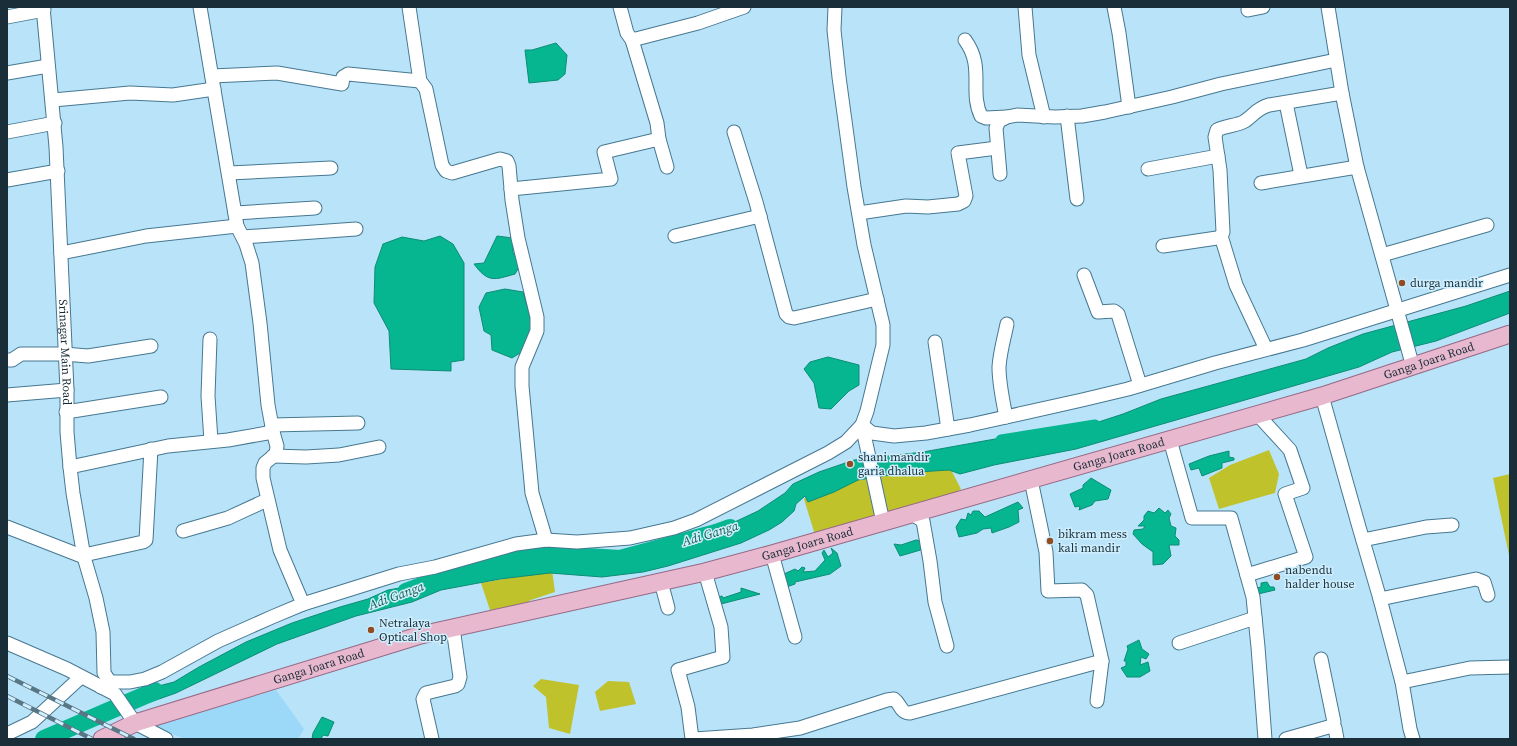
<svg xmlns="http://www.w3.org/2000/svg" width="1517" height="746" font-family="'Source Serif 4',serif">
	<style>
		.built { fill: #9cd9f8 }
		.green { fill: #bfc22b }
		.water { fill: #06b690; stroke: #0c8d76 }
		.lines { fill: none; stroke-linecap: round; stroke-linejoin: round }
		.canal { stroke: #06b690; stroke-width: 11 }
		.river { stroke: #06b690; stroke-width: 18 }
		.minor-casing { stroke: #467891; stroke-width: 15 }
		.major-casing { stroke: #956985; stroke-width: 19 }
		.minor { stroke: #fff; stroke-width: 13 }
		.major { stroke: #e8b8ce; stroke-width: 17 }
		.rail-casing { stroke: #597685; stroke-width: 4.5 }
		.rail { stroke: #cfefff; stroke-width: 3; stroke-dasharray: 9; stroke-linecap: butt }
		.poi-dot { fill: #914d21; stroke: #cfefff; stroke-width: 1.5 }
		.labels { text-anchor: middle; stroke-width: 3; stroke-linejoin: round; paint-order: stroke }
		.poi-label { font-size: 12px; fill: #192e38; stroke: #cfefff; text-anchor: start }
		.street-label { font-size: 12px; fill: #192e38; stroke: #cfefff }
		.water-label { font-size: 13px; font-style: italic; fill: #15624d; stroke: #cfefff }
	</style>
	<rect width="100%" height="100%" fill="#b9e3f9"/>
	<path class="built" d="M276,690L304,729L298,739H185L149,725Z"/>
	<g class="green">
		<path d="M1269,450L1279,474L1275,493L1219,509L1209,478L1230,465Z"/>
		<path d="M948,464L961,489L948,498L815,535L804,499L839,477Z"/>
		<path d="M1510,474V560L1493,478Z"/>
		<path d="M552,570L555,592L531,600L524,604L490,610L481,583Z"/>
		<path d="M541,679L579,685L570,734L549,728L546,697L533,686Z"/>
		<path d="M608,681L629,682L636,704L600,711L595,692Z"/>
	</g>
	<g class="water">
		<path d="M556,43L567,55L565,74L558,80L529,83L525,50H532Z"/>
		<path d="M440,236L453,244L464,263V360L451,362V371L391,369L389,331L374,303L375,267L383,244L402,237L424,241Z"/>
		<path d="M497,236L513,238V253L521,264L515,274C494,280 488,283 474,264L484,263Z"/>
		<path d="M505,289L523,292L533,327L528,348L512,358L492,350L491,335L484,331L479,307L486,293Z"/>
		<path d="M1510,291V313L1436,341L1392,352L1359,367L1076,449L994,465L960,474L949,470L902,473L858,480L834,492L808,502L805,496L796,504L794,511L782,522L769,530L741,543L668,566L643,572L602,577L550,573L500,579L441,590L412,602L356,616L277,644L176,693L142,705L127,696L132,693L174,682L199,667L246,642L292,623L340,607L368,599L388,590L440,581L457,574L494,564L561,558L627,557L666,550L705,536L758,511L785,493L793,484L819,472L854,460L923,452L995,439L1033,438L1074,430L1123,414L1161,399L1306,359L1328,348L1363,334L1466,306Z"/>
		<path d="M828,357L859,365V385L849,391L831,409L819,408L814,383L804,369L810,362Z"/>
		<path d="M1229,451V457L1234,458V460L1222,463V468L1202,476L1199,468L1191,470L1189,464L1209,456Z"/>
		<path d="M1091,478L1111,490L1108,499L1095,501L1092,505L1079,510L1080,506L1075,507L1070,494L1083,488V485Z"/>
		<path d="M1018,502L1023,508L1018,510L1019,522L1009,527L992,533L991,528L983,529L977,533L959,537L956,527L961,519L966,520L968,513L971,515L973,511H979L985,517Z"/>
		<path d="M1159,508L1165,513L1168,510L1171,514L1169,518L1171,526L1176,528L1175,536L1179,540V545H1169L1171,556L1163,564L1153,565V552L1142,544L1133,534L1134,530L1143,529L1145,526H1138L1144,520V516L1148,511L1154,513Z"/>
		<path d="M916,540L923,541L924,549L900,556L894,544L901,545Z"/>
		<path d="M831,548L837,553L841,566L830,574L795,582V584L784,588V574L795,569L798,571L802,567L805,568L803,572L815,571L825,560L822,553L824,550L828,557L833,553Z"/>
		<path d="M1267,582L1270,587H1274L1275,590L1258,594L1257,588L1261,587V583Z"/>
		<path d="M741,588L760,594L721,604L718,597L722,596L723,598L741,592Z"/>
		<path d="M1139,640L1142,649L1149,654L1146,659L1141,657L1140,665L1148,662L1150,671L1140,677H1127L1121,668L1126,666V661H1124L1128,649L1127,646Z"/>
		<path d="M322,717L334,722L328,736L323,735L321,739H312L313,733Z"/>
	</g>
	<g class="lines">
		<path class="canal" d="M1001,440L1095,425"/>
		<g class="river">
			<path d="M406,592L480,564L554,555L620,559L716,533L730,528"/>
			<path d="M44,739L155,691"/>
		</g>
		<defs>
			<g id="minor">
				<path id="s1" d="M43,7L56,147L67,390V432L70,467L73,493L84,557L96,598L103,632L104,673L110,682"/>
				<path d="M200,7L237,226L246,244L252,263L260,323L268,405L273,432"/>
				<path d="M409,7L420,81L426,89L442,165L446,171L452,173L500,159L507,161L509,166L512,200L518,238L537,317V331L522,367V386L532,493L546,540"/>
				<path d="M620,7L627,33L632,40L657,123L659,139L667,167"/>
				<path d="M1025,7L1029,55L1044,117"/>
				<path d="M1114,7L1119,33L1129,107"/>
				<path d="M1328,7L1342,93L1357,167L1413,367"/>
				<path d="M1248,10L1263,7"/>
				<path d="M7,17L44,10"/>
				<path d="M632,40L698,23L744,7"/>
				<path d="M965,40C985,67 969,91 981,116L986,118L1007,117"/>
				<path d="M7,73L48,66"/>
				<path d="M212,76L277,73L342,84L343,77L348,74L420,81"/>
				<path d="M53,100L130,93L173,95L214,89"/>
				<path d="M1286,103L1301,175"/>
				<path d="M1067,116L1077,199"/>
				<path d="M7,132L55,123"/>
				<path d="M734,132L756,202L786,314L789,317L794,318L803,316L877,299"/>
				<path d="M1148,169L1218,156"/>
				<path d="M229,173L331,168"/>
				<path d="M1000,174L996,128L999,121L1007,117L1017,115L1055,117L1082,116L1105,112L1172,97L1221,84L1336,60"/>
				<path d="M7,180L58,171"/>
				<path d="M1261,183L1357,167"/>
				<path d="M511,189L611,179L604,152L659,139"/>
				<path d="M235,213L315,208"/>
				<path d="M859,213L906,206L928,207L958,204L964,201L966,196L958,153L997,148"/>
				<path d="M675,236L760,216"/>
				<path d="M1221,236L1236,285L1266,349"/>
				<path d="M243,237L356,229"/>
				<path d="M1163,246L1217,238L1221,236L1223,232L1220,170L1215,137L1217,130C1226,125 1237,126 1245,121C1255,114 1256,109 1269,105L1342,93"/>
				<path d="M61,253L146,236L237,226"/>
				<path d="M1382,255L1487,225"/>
				<path d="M1084,275L1098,312L1114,311L1118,314L1140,385"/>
				<path d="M210,339L208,396L211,441"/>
				<path d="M935,342L948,429"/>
				<path d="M7,360H12L21,354H64L88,356L151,346"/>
				<path d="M7,395L67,390"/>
				<path d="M1322,396L1359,527L1380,599L1402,682L1410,729L1413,739"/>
				<path d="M66,412L161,397"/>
				<path d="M1006,417C1003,401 999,384 999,367C1000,352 1004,339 1007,324"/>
				<path d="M272,425L358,423"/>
				<path d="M862,425L872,433L894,436L926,433L970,425L1082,400L1128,389L1215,363L1303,340L1510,275"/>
				<path d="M862,425L883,522"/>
				<path d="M1170,440L1192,518H1231L1253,597L1258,647L1265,739"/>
				<path d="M273,456L306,457L339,455L379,447"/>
				<path d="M70,467L168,446L228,440L273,432L277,446L276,454L265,463L263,468V478L280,550L303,604"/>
				<path d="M912,514L923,521L930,561L935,602L947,646"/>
				<path d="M7,527L84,557"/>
				<path d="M183,531L228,518L267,500"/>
				<path d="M1363,540L1426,527L1452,525"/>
				<path d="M772,554L795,637"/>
				<path d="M84,555L143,542L146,540L151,449"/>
				<path d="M1247,575L1306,557L1285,494L1303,488L1290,450L1258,415"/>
				<path d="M661,582L668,608"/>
				<path d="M1380,599L1476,579L1484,582L1488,595"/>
				<path d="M7,643L67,669L115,694L135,723L166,739"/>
				<path d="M1179,643L1255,618"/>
				<path d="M1321,659L1334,722L1332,726"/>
				<path d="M1402,682L1470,668L1510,667"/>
				<path d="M101,687L110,682H130L145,679L162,672L218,641L272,617L303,604L399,574L435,567L516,544L546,540L577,542L630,538L674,528L696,520L828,453L846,442L862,425L867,411L883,345V325L864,245L854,187L839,77L834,30L835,7"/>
				<path d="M1097,701L1102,661"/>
				<path d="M7,734L32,722L81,677"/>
				<path d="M432,739L423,699L426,693L455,686L458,684L460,677L453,628"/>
				<path d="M692,739L688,707L678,670L723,657L721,627L705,572"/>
				<path d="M694,739L753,735L800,728L887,700L894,699C901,704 900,713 910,713L1102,661L1087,595L1082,590L1048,591L1046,552L1031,480"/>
				<path d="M1286,739L1332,726L1335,728L1337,739"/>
			</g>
			<g id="major">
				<path id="s2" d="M102,739L135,723L421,635L705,572L772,554L1322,396L1510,334"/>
			</g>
		</defs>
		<use href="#minor" class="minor-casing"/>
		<use href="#major" class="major-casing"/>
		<use href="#minor" class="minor"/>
		<use href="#major" class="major"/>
		<defs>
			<g id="rail">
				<path d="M7,676L134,739"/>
				<path d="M7,696L92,739"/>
			</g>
		</defs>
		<use href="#rail" class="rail-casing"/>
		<use href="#rail" class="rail"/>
	</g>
	<g class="poi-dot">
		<circle cx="1402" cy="283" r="4"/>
		<circle cx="850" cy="464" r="4"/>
		<circle cx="1050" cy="541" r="4"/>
		<circle cx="1277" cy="577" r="4"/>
		<circle cx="371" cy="630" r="4"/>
	</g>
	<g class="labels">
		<g class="poi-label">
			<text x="1410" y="287">durga mandir</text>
			<text x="858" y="461">shani mandir<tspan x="858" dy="14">garia dhalua</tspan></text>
			<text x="1058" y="538">bikram mess<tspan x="1058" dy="14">kali mandir</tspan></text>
			<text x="1285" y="574">nabendu<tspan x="1285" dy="14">halder house</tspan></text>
			<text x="379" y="627">Netralaya<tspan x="379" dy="14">Optical Shop</tspan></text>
		</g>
		<g class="street-label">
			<text dy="4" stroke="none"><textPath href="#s1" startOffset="346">Srinagar Main Road</textPath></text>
			<text dy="4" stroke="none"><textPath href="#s2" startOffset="1381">Ganga Joara Road</textPath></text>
			<text dy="4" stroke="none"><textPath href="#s2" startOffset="1057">Ganga Joara Road</textPath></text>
			<text dy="4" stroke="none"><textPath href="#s2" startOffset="733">Ganga Joara Road</textPath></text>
			<text dy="4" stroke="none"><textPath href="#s2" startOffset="229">Ganga Joara Road</textPath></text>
		</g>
		<g class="water-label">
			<text transform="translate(710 533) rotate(-17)" y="5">Adi Ganga</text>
			<text transform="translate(396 595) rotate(-20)" y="5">Adi Ganga</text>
		</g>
	</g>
	<rect width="1517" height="746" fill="none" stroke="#192e38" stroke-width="16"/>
</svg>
